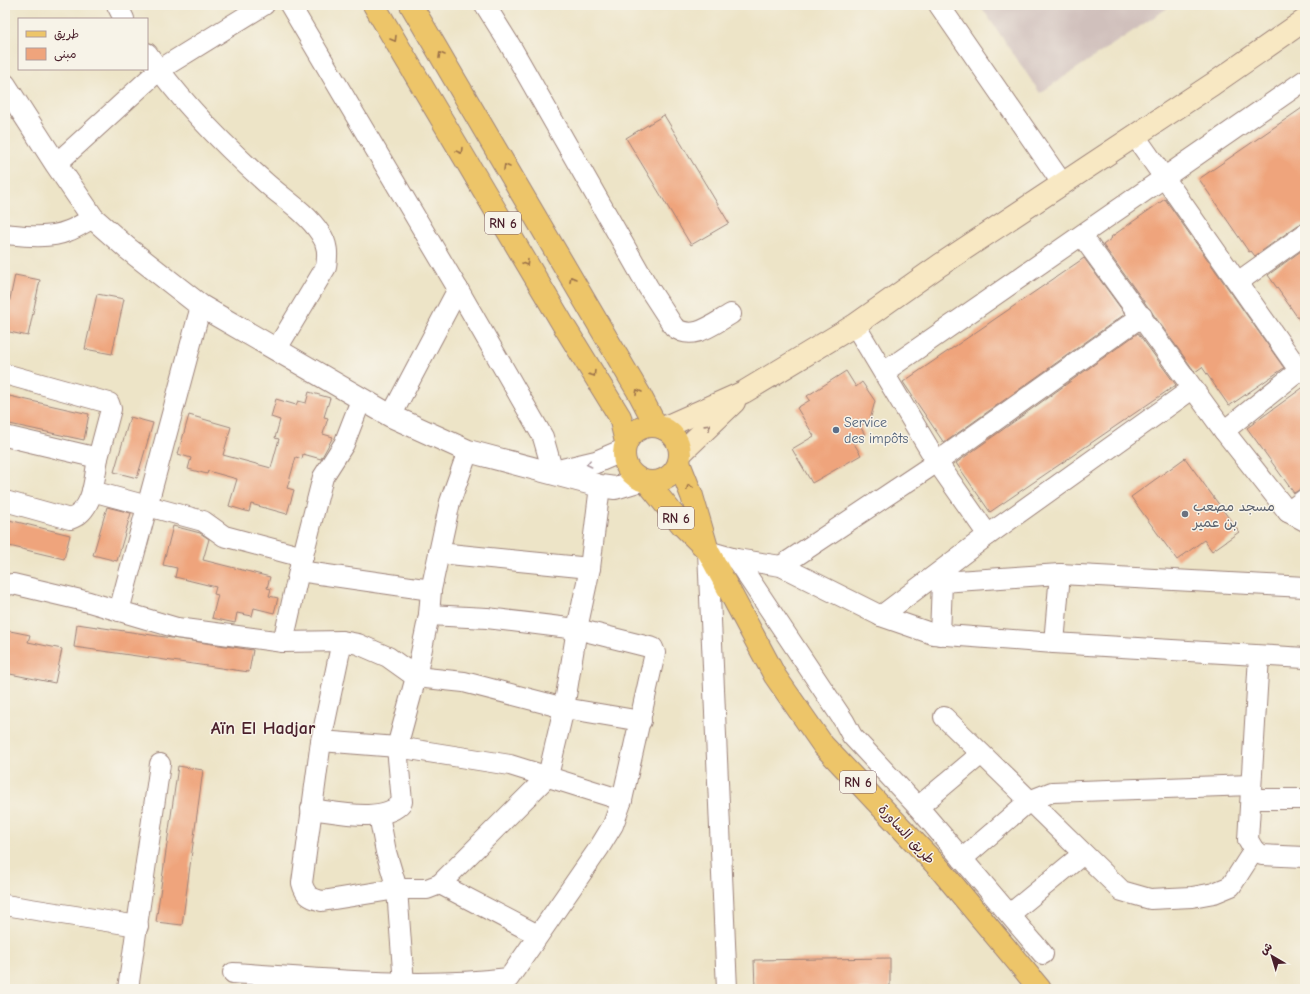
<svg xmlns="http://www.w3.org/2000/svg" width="1310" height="994" font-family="'Comic Neue','Playpen Sans Arabic',sans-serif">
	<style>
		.industrial { fill: #d0c0bc }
		.building { fill: #efa47c }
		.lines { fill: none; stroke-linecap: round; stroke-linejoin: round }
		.minor-casing { stroke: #9c8279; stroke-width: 22 }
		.tertiary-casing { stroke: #9c8279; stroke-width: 24 }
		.secondary-casing { stroke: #9c8279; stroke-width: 24 }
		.primary-casing { stroke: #9c8279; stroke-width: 24 }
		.trunk-casing { stroke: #9c8279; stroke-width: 24 }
		.minor { stroke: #fff; stroke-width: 20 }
		.tertiary { stroke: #fff; stroke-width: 22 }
		.secondary { stroke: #f8e8c3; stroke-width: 22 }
		.primary { stroke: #edc569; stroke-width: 22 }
		.trunk { stroke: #edc569; stroke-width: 22 }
		.oneway { stroke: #9c724a }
		.oneway2 { stroke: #a18477 }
		.oneway3 { stroke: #ae9aa0 }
		.service-dot { fill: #5c6f8a; stroke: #f7f3e8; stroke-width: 1.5 }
		.worship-dot { fill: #6b7280; stroke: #f7f3e8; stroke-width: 1.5 }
		.labels { text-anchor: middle; stroke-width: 3; stroke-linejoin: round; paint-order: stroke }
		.shield { fill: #f7f3e8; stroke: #7e5f64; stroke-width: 1 }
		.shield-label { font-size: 13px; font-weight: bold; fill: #4a1f2b }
		.service-label { font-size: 14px; fill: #4e5e75; stroke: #f7f3e8; text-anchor: start }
		.worship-label { font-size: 14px; fill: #5b616d; stroke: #f7f3e8; text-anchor: start }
		.street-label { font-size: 14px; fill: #4a1f2b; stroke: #f7f3e8 }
		.district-label { font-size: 18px; font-weight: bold; fill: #4a1f2b; stroke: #f7f3e8 }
	</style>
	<rect width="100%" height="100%" fill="#f7f3e8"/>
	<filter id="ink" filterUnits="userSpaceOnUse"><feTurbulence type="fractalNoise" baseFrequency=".025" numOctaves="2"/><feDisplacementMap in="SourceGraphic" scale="8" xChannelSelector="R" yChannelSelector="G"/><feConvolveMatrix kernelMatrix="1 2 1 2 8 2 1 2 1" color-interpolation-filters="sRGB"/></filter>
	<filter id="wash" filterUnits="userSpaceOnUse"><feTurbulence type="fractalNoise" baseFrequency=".012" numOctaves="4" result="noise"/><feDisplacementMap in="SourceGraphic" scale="16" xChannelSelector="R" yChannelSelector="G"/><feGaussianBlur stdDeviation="0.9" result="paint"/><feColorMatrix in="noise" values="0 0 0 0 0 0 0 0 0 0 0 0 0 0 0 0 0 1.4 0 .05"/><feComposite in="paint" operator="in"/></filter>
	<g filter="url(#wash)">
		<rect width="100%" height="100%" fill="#ede4c7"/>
		<path class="industrial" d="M980,5H1172L1040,93Z"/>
		<g id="blocks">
			<g class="building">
				<path d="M1305,106V223L1298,225L1255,256L1251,251L1249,252L1199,179Z"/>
				<path d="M664,115L729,223L691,245L626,138Z"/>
				<path d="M1165,199L1284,368L1229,406L1202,367L1195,372L1103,245L1112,238L1111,237Z"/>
				<path d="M1305,248V328L1268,275Z"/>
				<path d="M1084,258L1125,314L944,443L903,382Z"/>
				<path d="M15,275L40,280L28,336L5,331V323Z"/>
				<path d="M97,294L124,299L112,354L85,349Z"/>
				<path d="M1138,333L1176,385L990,512L956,463Z"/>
				<path d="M846,371L856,387L862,382L875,401L870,420L860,426L865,435L853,442L861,455L812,483L792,449L814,436L797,408L810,400L807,396Z"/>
				<path d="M1305,386V486L1294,493L1247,428Z"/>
				<path d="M309,392L330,398L324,417L328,418L323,434L333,437L321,459L303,454L302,459L296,457L287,488L294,490L287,514L251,504L249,512L229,506L237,479L208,471L207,474L188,469L191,458L178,454L189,415L231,427L223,455L271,468L279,439L275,438L280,420L271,417L276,399L296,405L298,401L306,403Z"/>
				<path d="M5,395L89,414L84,440L5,423Z"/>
				<path d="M130,417L153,423L137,478L114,472Z"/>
				<path d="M1185,458L1239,532L1212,551L1204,540L1177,560L1131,497Z"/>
				<path d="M107,507L131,513L117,561L93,555Z"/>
				<path d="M5,519L70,535L64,559L5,545Z"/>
				<path d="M173,526L200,533L209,539L203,560L270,577L267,588L271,589L269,596L278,598L274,613L254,608L252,616L237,613L235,623L212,618L218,595L214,594L216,587L175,577L177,568L163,565Z"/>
				<path d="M77,624L253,650L249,672L74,647Z"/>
				<path d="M5,630L30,635L28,642L62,649L55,683L5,673Z"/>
				<path d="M178,766L203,770L182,925L156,922Z"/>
				<path d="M890,958V989H755L754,960Z"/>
			</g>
		</g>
	</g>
	<g filter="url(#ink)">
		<use href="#blocks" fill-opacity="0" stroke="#9c8279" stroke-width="1"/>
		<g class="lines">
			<defs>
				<g id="minor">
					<path d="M117,5L124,19"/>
					<path d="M290,5L458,289L543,437L553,472"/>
					<path d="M485,5L510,45L648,287L674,327C693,342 713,324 731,314"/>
					<path d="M939,5L1062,183"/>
					<path d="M147,53C178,98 226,147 266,183C284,199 306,212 320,233C328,244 328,254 326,267L276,350"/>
					<path d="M1135,136L1299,370"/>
					<path d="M56,164L159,70L264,5"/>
					<path d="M5,234C25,236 49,239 68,231C77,228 85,222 93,218"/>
					<path d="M1082,236L1224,431L1288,512L1305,521"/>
					<path d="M1238,282L1305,234"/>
					<path d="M855,325L937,462L988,535"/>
					<path d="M884,372L1305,80"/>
					<path d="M5,374L109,403L111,409L98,458"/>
					<path d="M391,416L458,289"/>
					<path d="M1224,431L1305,366"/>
					<path d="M5,436L98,458C94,479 94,511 70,519L5,501"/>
					<path d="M92,491L203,521L224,536L303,557"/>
					<path d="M1288,512L1305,499"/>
					<path d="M439,553L590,568"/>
					<path d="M736,559L844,721L852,736L918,807L1043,954"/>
					<path d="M781,566L937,462L1142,316"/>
					<path d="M299,571L431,590"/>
					<path d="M932,578L942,582L1060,574L1305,587"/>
					<path d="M5,585L13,584L89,602L177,628L283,642L342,641L358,644L388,657L416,677L464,682L564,708L641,721"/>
					<path d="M119,611L201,306"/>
					<path d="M881,616L988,535L1192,389"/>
					<path d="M940,635L942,582"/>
					<path d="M342,641L321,741L302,883C305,895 310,898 322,901L397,889H427L440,884L548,776L564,708L577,629L590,568L600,486"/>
					<path d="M283,642L299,571L323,477L344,444L361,400"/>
					<path d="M1054,643L1060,574"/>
					<path d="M1259,656L1248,840L1254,850L1262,855L1305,857"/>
					<path d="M944,717L1122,891L1150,899L1192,897L1214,893L1231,886L1254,850"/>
					<path d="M321,741L397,747L510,765L622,800"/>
					<path d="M1251,799H1305"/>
					<path d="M918,807L981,754"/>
					<path d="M311,809C336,812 386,824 402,802L397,747L416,677L429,615L431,590L450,502L468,451"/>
					<path d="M379,815L386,852L397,889L404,984"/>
					<path d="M962,859L1029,801L1052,792L1251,785"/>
					<path d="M440,884L538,935"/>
					<path d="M5,905L138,926"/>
					<path d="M1010,914L1083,854"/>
					<path d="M233,973C325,979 417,989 509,978L599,848L613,825L622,800L655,653L653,648L577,629L487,618L429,615"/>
					<path d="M128,989L160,764"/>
					<path d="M727,989L708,551L736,559L781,566L881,616L933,634L1054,643L1305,658"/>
				</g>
				<g id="tertiary">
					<path d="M5,85L56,164L93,218L127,248L201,306L391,416L468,451L600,486L615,488L641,480"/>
					<path d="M554,472L596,462L624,450"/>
				</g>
				<g id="secondary">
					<path d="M663,428L744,392L855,325L940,265L1213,84L1305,20"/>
					<path d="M680,454L734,402"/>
				</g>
				<g id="primary">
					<path d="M679,463L692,496L708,551L775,676L823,745L940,869L1040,989"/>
					<path d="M647,482L682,525L708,551"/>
				</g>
				<g id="trunk">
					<path d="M374,5L564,326L620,417L626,442"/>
					<path d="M411,5L640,395L656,426"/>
					<circle cx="652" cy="454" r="28"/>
				</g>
			</defs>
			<use href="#minor" class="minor-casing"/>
			<use href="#tertiary" class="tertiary-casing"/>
			<use href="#secondary" class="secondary-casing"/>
			<use href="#primary" class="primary-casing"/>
			<use href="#trunk" class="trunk-casing"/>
			<use href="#minor" class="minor"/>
			<use href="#tertiary" class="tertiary"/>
			<use href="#secondary" class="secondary"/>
			<use href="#primary" class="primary"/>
			<use href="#trunk" class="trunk"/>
		</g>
		<defs><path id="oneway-chevron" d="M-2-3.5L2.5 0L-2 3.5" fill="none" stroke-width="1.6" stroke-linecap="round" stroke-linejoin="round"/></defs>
		<g class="oneway">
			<use href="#oneway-chevron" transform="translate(394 39) rotate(59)"/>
			<use href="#oneway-chevron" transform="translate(441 55) rotate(-120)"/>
			<use href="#oneway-chevron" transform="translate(460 151) rotate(59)"/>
			<use href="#oneway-chevron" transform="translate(506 167) rotate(-120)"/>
			<use href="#oneway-chevron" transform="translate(526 263) rotate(59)"/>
			<use href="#oneway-chevron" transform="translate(572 279) rotate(-120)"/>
			<use href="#oneway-chevron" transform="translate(593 374) rotate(58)"/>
			<use href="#oneway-chevron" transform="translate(638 392) rotate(-120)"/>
			<use href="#oneway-chevron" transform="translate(689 487) rotate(-112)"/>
		</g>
		<use class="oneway2" href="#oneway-chevron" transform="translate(708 427) rotate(-44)"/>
		<use class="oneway3" href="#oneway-chevron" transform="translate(589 464) rotate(167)"/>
	</g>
	<circle class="service-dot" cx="836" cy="430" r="4"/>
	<circle class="worship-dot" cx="1185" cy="514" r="4"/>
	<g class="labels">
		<g class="shield">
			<rect x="485" y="212" width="36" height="22" rx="3"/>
			<rect x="658" y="507" width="36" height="22" rx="3"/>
			<rect x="840" y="771" width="36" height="22" rx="3"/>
		</g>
		<g class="shield-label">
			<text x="503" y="228">RN 6</text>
			<text x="676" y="523">RN 6</text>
			<text x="858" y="787">RN 6</text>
		</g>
		<g class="service-label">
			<text x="844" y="427">Service<tspan x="844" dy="16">des impôts</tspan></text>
		</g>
		<g class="worship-label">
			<text x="1193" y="511">مسجد مصعب<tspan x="1193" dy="16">بن عمير</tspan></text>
		</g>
		<g class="street-label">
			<text transform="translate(907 834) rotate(47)" y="5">طريق الساورة</text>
		</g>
		<g class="district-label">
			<text x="263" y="734">Aïn El Hadjar</text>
		</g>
	</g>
	<rect width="1310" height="994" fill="none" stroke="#f7f3e8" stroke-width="20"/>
	<rect x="18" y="18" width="130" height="52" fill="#f7f3e8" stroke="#b29e9c"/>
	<rect x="26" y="31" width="20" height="6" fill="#edc569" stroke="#b29e9c"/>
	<text x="54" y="38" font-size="12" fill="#4a1f2b">طريق</text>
	<rect x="26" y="48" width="20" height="12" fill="#efa47c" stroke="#b29e9c"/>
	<text x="54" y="58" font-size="12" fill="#4a1f2b">مبنى</text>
	<g transform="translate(1272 956) rotate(322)" stroke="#f7f3e8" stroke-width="3" paint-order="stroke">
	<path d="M0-3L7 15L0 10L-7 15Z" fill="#4a1f2b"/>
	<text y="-6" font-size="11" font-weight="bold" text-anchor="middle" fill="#4a1f2b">ش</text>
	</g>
</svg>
